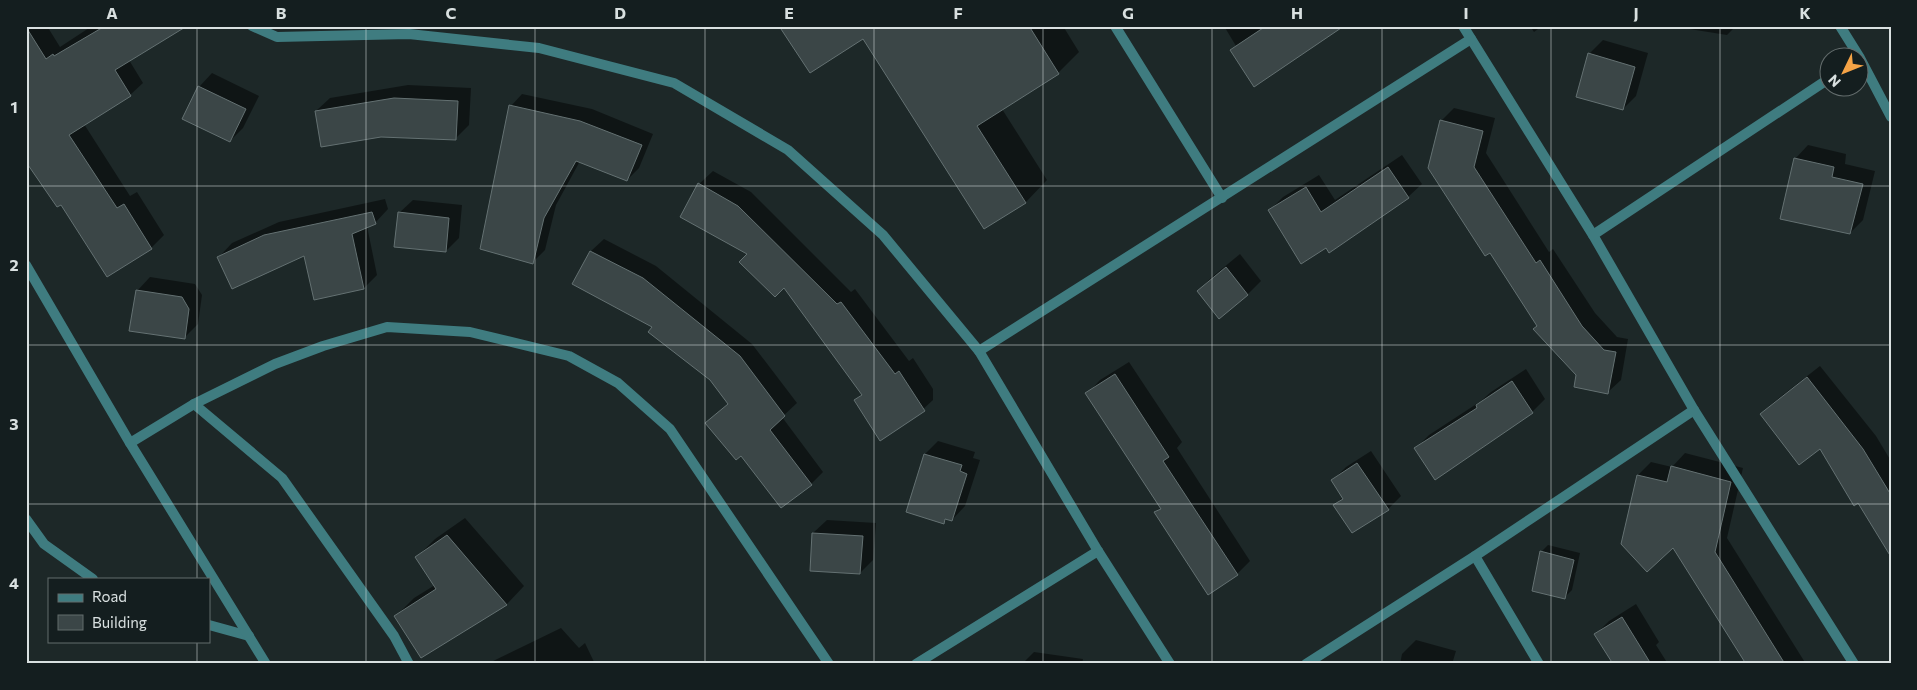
<svg xmlns="http://www.w3.org/2000/svg" width="1917" height="690" font-family="Commissioner,sans-serif">
	<style>
		.shadow { fill: #0007 }
		.building { fill: #3b4647; stroke: #647172 }
		.lines { fill: none; stroke-linecap: round; stroke-linejoin: round }
		.minor { stroke: #3f7c80; stroke-width: 10 }
		.tertiary { stroke: #3f7c80; stroke-width: 10 }
		.grid { fill: none; stroke: #d9e0e0; stroke-width: 1; stroke-opacity: 0.55 }
		.neatline { fill: none; stroke: #d9e0e0; stroke-width: 2 }
		.grid-label { font-size: 16px; text-anchor: middle; font-weight: bold; fill: #d9e0e0 }
	</style>
	<rect width="100%" height="100%" fill="#1d2828"/>
	<g class="shadow">
		<path d="M26,26H47L60,47L92,26H178L129,60L143,83L130,95L84,124L130,196L137,192L164,235L151,248L26,153Z"/>
		<path d="M780,26H1063L1079,52L1058,73L1002,109L1047,180L1026,202L985,227L863,37Z"/>
		<path d="M1224,26H1342L1231,50L1236,46Z"/>
		<path d="M1530,26H1542L1534,32Z"/>
		<path d="M1683,26H1736L1727,35L1683,28Z"/>
		<path d="M1603,40L1648,53L1636,96L1623,109L1589,54Z"/>
		<path d="M212,73L259,96L243,128L230,141L199,87Z"/>
		<path d="M408,85L471,88L469,125L456,138L316,111L330,98Z"/>
		<path d="M522,94L592,109L653,134L639,168L627,180L580,161L556,205L545,250L533,262L511,106Z"/>
		<path d="M1454,108L1495,118L1486,153L1549,252L1553,249L1595,313L1617,337L1628,339L1621,380L1608,392L1577,375L1538,325L1490,251L1430,168L1442,120Z"/>
		<path d="M1808,145L1846,154L1845,164L1875,171L1863,220L1850,233L1795,159Z"/>
		<path d="M1402,155L1422,184L1408,197L1326,247L1270,210L1283,197L1319,175L1335,200Z"/>
		<path d="M713,171L751,192L851,292L855,289L909,361L913,358L933,389V400L919,413L855,400L862,394L784,287L749,254L699,184Z"/>
		<path d="M385,199L388,209L375,223L367,226L377,275L364,288L305,255L219,257L232,243L279,222Z"/>
		<path d="M413,200L462,205L459,238L446,251L399,213Z"/>
		<path d="M604,239L656,266L752,344L797,403L782,417L823,472L811,484L741,454L707,423L729,403L711,379L654,327L574,284L591,251Z"/>
		<path d="M1240,254L1261,281L1248,294L1219,317L1198,291L1212,277Z"/>
		<path d="M150,277L195,284L202,295L198,324L184,338L137,291Z"/>
		<path d="M1129,362L1182,442L1177,448L1250,561L1237,574L1156,513L1161,507L1087,394L1100,380Z"/>
		<path d="M1820,366L1876,436L1891,461V555L1859,502L1820,447L1761,414L1774,402Z"/>
		<path d="M1526,369L1545,399L1532,412L1416,448L1429,435L1481,401L1491,392Z"/>
		<path d="M938,441L975,452L973,458L980,460L965,506L952,520L948,518L944,522L907,511L925,454Z"/>
		<path d="M1371,451L1401,496L1388,509L1335,505L1343,497L1332,481L1346,467Z"/>
		<path d="M1685,453L1743,468L1727,538L1806,664H1747L1674,546L1622,544L1638,475L1651,462L1672,467Z"/>
		<path d="M465,518L524,586L507,604L421,656L396,616L414,598L435,585L417,557L435,539Z"/>
		<path d="M827,520L876,523L873,560L860,573L813,533Z"/>
		<path d="M1548,545L1580,553L1572,590L1565,597L1541,552Z"/>
		<path d="M1636,604L1659,642L1656,645L1668,664H1614L1596,634L1609,621Z"/>
		<path d="M561,628L579,648L585,643L595,664H487Z"/>
		<path d="M1416,640L1456,651L1452,664H1400L1402,654Z"/>
		<path d="M1034,652L1083,659L1082,664H1022Z"/>
	</g>
	<g class="building">
		<path d="M105,26H187L115,70L131,96L69,135L117,208L124,204L152,249L107,277L61,205L57,207L26,162V27L46,59L53,54L54,56Z"/>
		<path d="M779,26H1029L1059,74L977,126L1026,203L984,229L863,39L810,73Z"/>
		<path d="M1266,26H1344L1254,87L1230,50Z"/>
		<path d="M1588,53L1635,67L1623,110L1576,97Z"/>
		<path d="M198,86L246,109L230,142L182,119Z"/>
		<path d="M394,98L458,101L456,140L381,137L321,147L315,111Z"/>
		<path d="M509,105L580,121L642,145L627,181L576,161L544,218L533,264L480,249Z"/>
		<path d="M1440,120L1483,131L1474,167L1536,263L1540,260L1582,326L1604,350L1616,352L1608,394L1574,387L1576,375L1533,329L1537,326L1490,253L1485,256L1428,168Z"/>
		<path d="M1794,158L1834,167L1832,177L1863,184L1850,234L1780,219Z"/>
		<path d="M1388,167L1409,198L1329,253L1326,248L1301,264L1268,210L1306,187L1321,212Z"/>
		<path d="M698,183L738,206L837,304L841,302L895,374L899,371L925,411L880,441L854,400L862,395L784,288L775,297L739,262L747,254L680,217Z"/>
		<path d="M372,212L376,224L352,234L364,289L314,300L304,256L232,289L217,257L264,235Z"/>
		<path d="M398,212L449,218L446,252L394,247Z"/>
		<path d="M590,251L643,278L740,356L785,416L770,430L812,485L781,508L741,456L736,460L705,423L728,404L710,380L648,332L652,327L572,284Z"/>
		<path d="M1226,267L1248,295L1219,319L1197,291Z"/>
		<path d="M136,290L182,297L189,309L185,339L129,331Z"/>
		<path d="M1115,374L1169,457L1163,461L1238,575L1208,595L1154,512L1161,509L1085,393Z"/>
		<path d="M1807,377L1863,449L1891,495V557L1858,503L1854,506L1820,449L1799,465L1760,414Z"/>
		<path d="M1512,381L1533,413L1435,480L1414,448L1477,408L1476,405Z"/>
		<path d="M924,454L962,465L960,471L967,474L952,521L945,519L944,524L906,512Z"/>
		<path d="M1357,463L1389,510L1352,533L1333,505L1343,499L1331,480Z"/>
		<path d="M1671,466L1731,482L1715,552L1785,664H1746L1673,548L1647,572L1621,544L1637,475L1667,482Z"/>
		<path d="M812,533L863,536L860,574L810,571Z"/>
		<path d="M447,535L507,605L421,658L394,616L436,589L415,557Z"/>
		<path d="M1540,551L1574,560L1565,599L1532,591Z"/>
		<path d="M1622,617L1651,664H1613L1594,634Z"/>
	</g>
	<g class="lines">
		<g class="minor">
			<path d="M252,26L277,37L409,34L539,48L674,83L788,150L883,235L979,351L1098,551L1170,664"/>
			<path d="M1115,26L1222,198"/>
			<path d="M1463,26L1593,235L1694,410L1854,664"/>
			<path d="M1840,26L1860,58L1891,117"/>
			<path d="M1593,235L1830,78"/>
			<path d="M979,351L1471,39"/>
			<path d="M194,404L282,478L394,636L409,664"/>
			<path d="M130,443L194,404L275,364L323,346L387,327L470,332L569,356L618,383L670,429L829,664"/>
			<path d="M26,519L44,544L93,579"/>
			<path d="M1475,556L1539,664"/>
			<path d="M209,625L249,636"/>
			<path d="M916,664L1098,551"/>
			<path d="M1306,664L1475,556L1694,410"/>
		</g>
		<path class="tertiary" d="M26,265L130,443L266,664"/>
	</g>
	<path class="grid" d="M197,26V579M366,26V664M535,26V664M705,26V664M874,26V664M1043,26V664M1212,26V664M1382,26V664M1551,26V664M1720,26V664M26,186H1891M26,345H1891M26,504H1891M197,641V664"/>
	<rect width="1917" height="690" fill="none" stroke="#141e1f" stroke-width="55"/>
	<rect x="48" y="578" width="162" height="65" fill="#141e1f" stroke="#636c6c"/>
	<rect x="58" y="594" width="25" height="8" fill="#3f7c80" stroke="#636c6c"/>
	<text x="92" y="602" font-size="15" fill="#d9e0e0">Road</text>
	<rect x="58" y="615" width="25" height="15" fill="#3b4647" stroke="#636c6c"/>
	<text x="92" y="628" font-size="15" fill="#d9e0e0">Building</text>
	<g transform="translate(1844 72) rotate(227)"><circle r="24" fill="#141e1f" stroke="#636c6c"/>
	<path d="M0-4L9 19L0 12L-9 19Z" fill="#f5a346"/>
	<text y="-8" font-size="14" font-weight="bold" text-anchor="middle" fill="#d9e0e0">N</text>
	</g>
	<rect x="28" y="28" width="1862" height="634" class="neatline"/>
	<g class="grid-label">
		<text x="112" y="19">A</text>
		<text x="281" y="19">B</text>
		<text x="451" y="19">C</text>
		<text x="620" y="19">D</text>
		<text x="789" y="19">E</text>
		<text x="958" y="19">F</text>
		<text x="1128" y="19">G</text>
		<text x="1297" y="19">H</text>
		<text x="1466" y="19">I</text>
		<text x="1636" y="19">J</text>
		<text x="1805" y="19">K</text>
		<text x="14" y="113">1</text>
		<text x="14" y="271">2</text>
		<text x="14" y="430">3</text>
		<text x="14" y="589">4</text>
	</g>
</svg>
